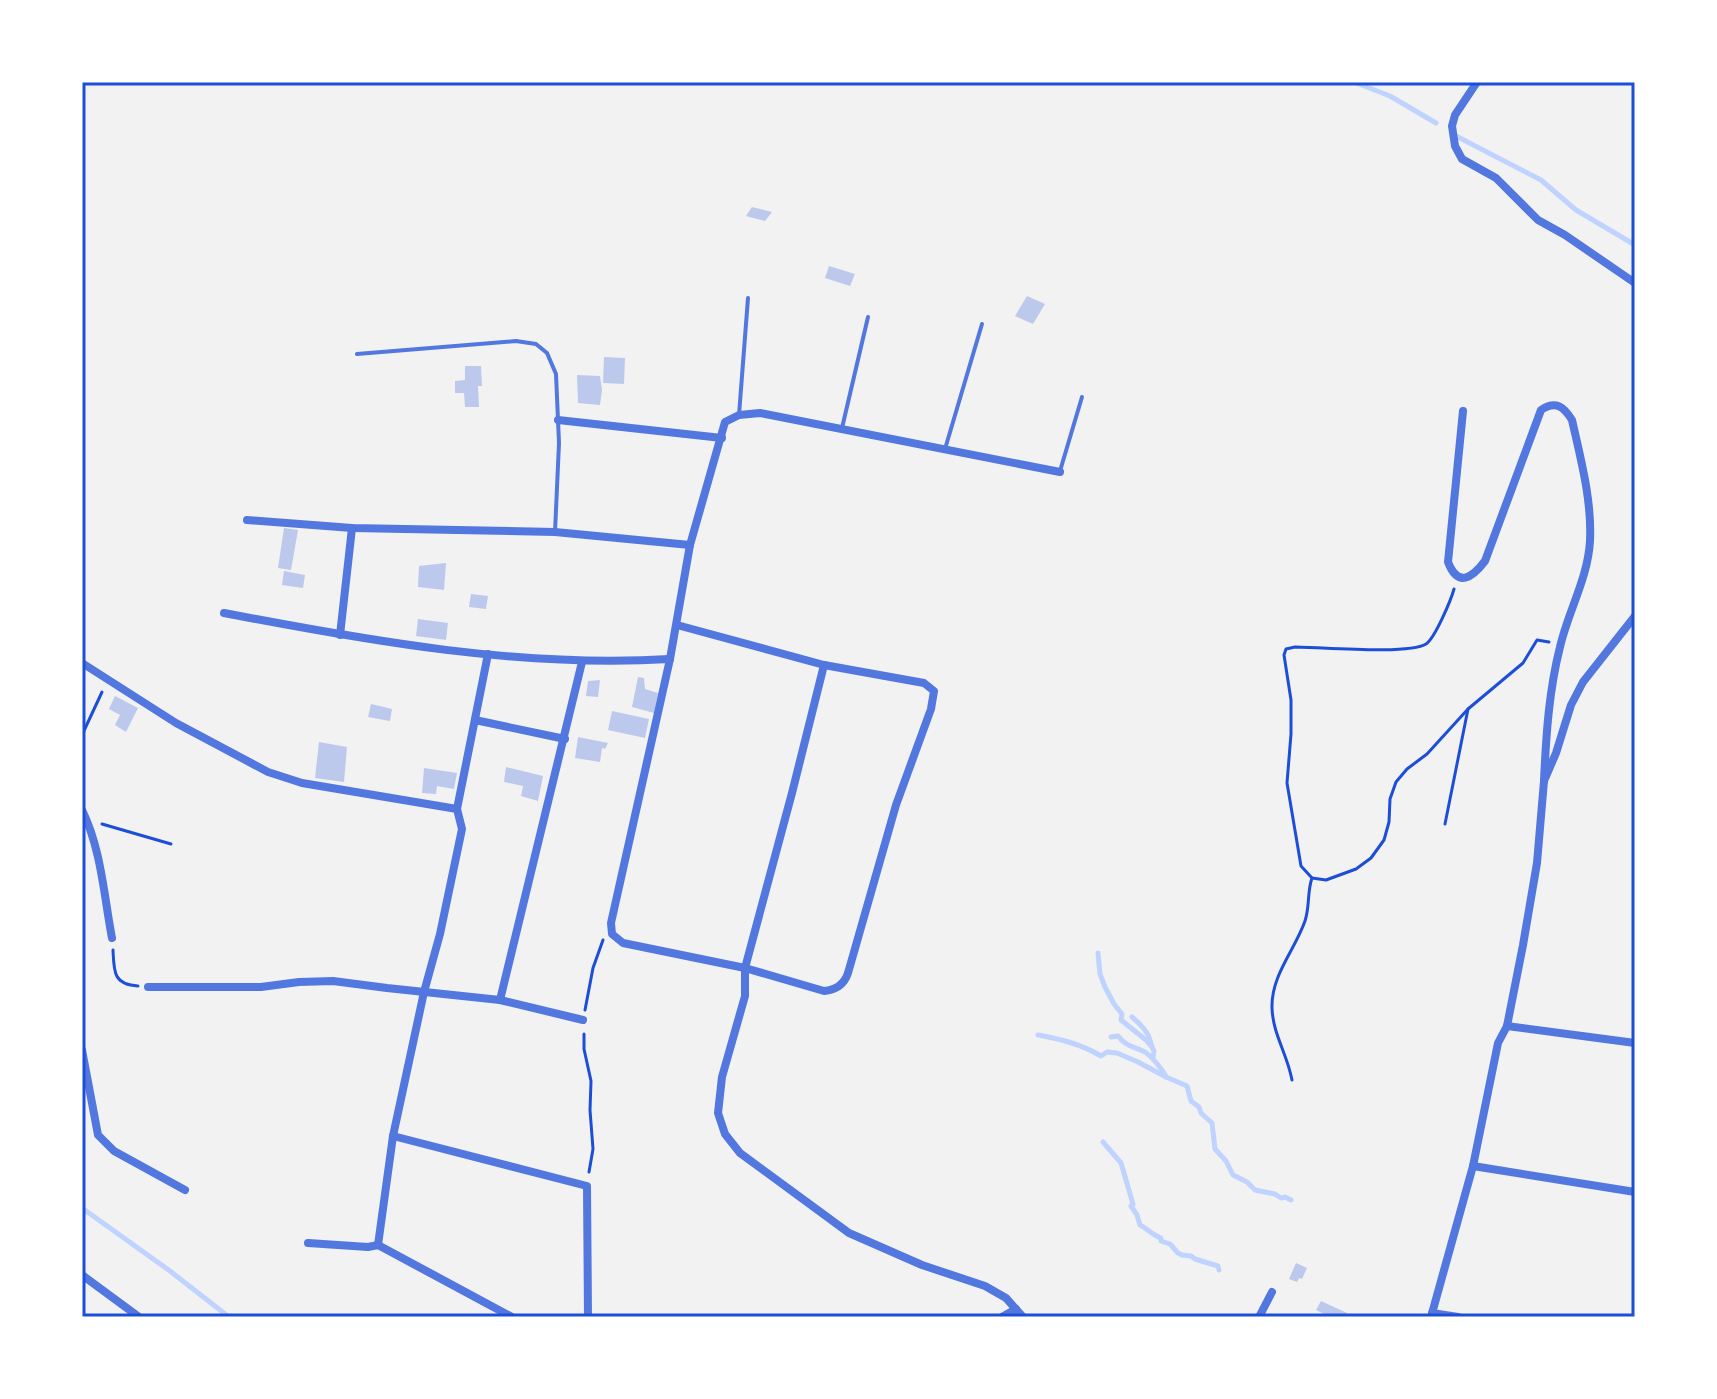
<svg xmlns="http://www.w3.org/2000/svg" width="1717" height="1399" font-family="'DM Sans',sans-serif">
	<style>
		.lines { fill: none; stroke-linecap: round; stroke-linejoin: round }
		.stream { stroke: #bfd3fe; stroke-width: 5 }
		.building { fill: #bdc9ec }
		.path { stroke: #1d4ed8; stroke-width: 3 }
		.service { stroke: #5277de; stroke-width: 4 }
		.minor { stroke: #5277de; stroke-width: 8 }
		.neatline { fill: none; stroke: #1d4ed8; stroke-width: 3 }
	</style>
	<rect width="100%" height="100%" fill="#f2f2f2"/>
	<g class="lines">
		<g class="stream">
			<path d="M1354,82L1390,96L1436,123"/>
			<path d="M1456,136L1541,180L1576,210L1635,245"/>
			<path d="M1098,953L1100,974L1105,987L1114,1004L1122,1014L1121,1020L1146,1040L1151,1046"/>
			<path d="M1132,1017C1138,1022 1148,1031 1150,1040C1151,1044 1152,1048 1154,1051L1153,1058"/>
			<path d="M1038,1035C1060,1039 1081,1044 1101,1056L1107,1052L1117,1053L1138,1062L1166,1077"/>
			<path d="M1111,1037L1118,1036C1125,1046 1135,1047 1145,1052C1151,1056 1164,1071 1166,1077L1187,1086L1191,1101L1199,1107L1201,1113L1212,1123L1215,1149L1226,1161L1233,1175L1247,1182L1255,1190L1275,1194L1281,1198L1285,1197L1291,1200"/>
			<path d="M1103,1142L1121,1163L1133,1204L1131,1206L1137,1215L1140,1225C1148,1229 1152,1235 1161,1238V1241L1170,1244L1178,1253L1182,1255L1191,1256L1195,1259L1218,1266L1219,1270"/>
			<path d="M82,1208L170,1271L229,1317"/>
		</g>
	</g>
	<g class="building">
		<path d="M752,207L772,212L765,221L746,216Z"/>
		<path d="M829,266L855,274L850,286L825,278Z"/>
		<path d="M1027,296L1045,304L1033,324L1015,316Z"/>
		<path d="M604,357L625,358L624,384L603,383Z"/>
		<path d="M465,366H481L482,386H478L479,407H465L464,393H455V381L465,380Z"/>
		<path d="M577,375L600,376L602,390L600,405L578,403Z"/>
		<path d="M284,528L298,530L291,570L278,568Z"/>
		<path d="M446,563L444,590L418,587L419,566Z"/>
		<path d="M284,571L305,575L303,588L282,585Z"/>
		<path d="M471,594L488,596L486,609L469,607Z"/>
		<path d="M418,619L448,623L446,640L416,636Z"/>
		<path d="M638,677L644,678L645,689L658,693L654,713L632,707Z"/>
		<path d="M600,680L598,697L586,696L588,681Z"/>
		<path d="M115,696L138,708L126,732L115,725L120,715L109,709Z"/>
		<path d="M371,704L392,709L390,721L368,717Z"/>
		<path d="M612,711L649,719L645,738L608,730Z"/>
		<path d="M578,737L608,743L605,749L602,748L600,762L575,758Z"/>
		<path d="M319,742L347,747L344,782L315,778Z"/>
		<path d="M506,767L543,776L538,801L521,796L523,786L504,782Z"/>
		<path d="M424,768L457,773L454,789L437,786L436,794L422,793Z"/>
		<path d="M1296,1263L1307,1268L1302,1279L1299,1278L1297,1282L1289,1279Z"/>
		<path d="M1321,1301L1347,1313L1345,1317H1330L1316,1310Z"/>
	</g>
	<g class="lines">
		<g class="path">
			<path d="M1454,589C1451,600 1435,638 1426,644C1409,655 1320,647 1295,647L1286,649L1284,655L1291,700V734L1287,783L1301,866L1312,878L1326,880L1356,869L1371,858L1384,840L1389,822L1390,799L1396,782L1407,769L1427,754L1468,709L1523,663L1537,640L1549,642"/>
			<path d="M82,735L102,692"/>
			<path d="M102,824L171,844"/>
			<path d="M1445,824L1468,709"/>
			<path d="M113,950C114,971 113,985 138,986"/>
			<path d="M585,1010L593,968L603,940"/>
			<path d="M584,1034V1049L591,1081L590,1110L593,1149L589,1172"/>
			<path d="M1292,1080C1287,1053 1273,1035 1272,1008C1271,975 1295,950 1305,921C1310,906 1307,892 1312,878"/>
		</g>
		<g class="service">
			<path d="M357,354L516,341L536,344L547,353L556,374L559,443L555,532"/>
			<path d="M739,415L748,298"/>
			<path d="M842,428L868,317"/>
			<path d="M945,449L982,324"/>
			<path d="M1060,471L1082,397"/>
		</g>
		<g class="minor">
			<path d="M1477,82L1455,115L1452,126L1455,146L1462,159L1496,178L1538,220L1565,235L1635,283"/>
			<path d="M1463,411L1448,562C1458,588 1472,578 1485,561L1541,410C1556,400 1564,407 1572,420C1581,460 1592,501 1590,541C1588,578 1568,612 1560,647C1549,690 1546,736 1544,781"/>
			<path d="M558,420L722,438"/>
			<path d="M247,520L352,528L555,532L690,545"/>
			<path d="M224,613C370,641 521,668 670,659"/>
			<path d="M677,625L824,665L924,683L934,691L931,709L896,805L848,973C844,985 836,990 824,991L745,968L623,943L612,934L611,923L670,659L690,545L725,422L739,415L760,413L1060,472"/>
			<path d="M340,635L352,528"/>
			<path d="M82,663L176,723L268,772L302,783L457,809"/>
			<path d="M824,665L792,793L745,968V996L722,1077L718,1113L725,1134L740,1153L849,1233L922,1265L985,1286L1006,1298L1023,1317"/>
			<path d="M475,720L565,739"/>
			<path d="M82,810C101,848 104,896 112,938"/>
			<path d="M148,987H261L299,982L333,981L387,988L500,1000L583,1020"/>
			<path d="M500,1000L582,662"/>
			<path d="M1507,1026L1635,1043"/>
			<path d="M82,1050L98,1135L114,1151L185,1190"/>
			<path d="M393,1136L587,1186L588,1317"/>
			<path d="M1473,1166L1635,1192"/>
			<path d="M308,1243L368,1247L378,1245L512,1317"/>
			<path d="M378,1245L393,1136L424,992L440,934L462,829L457,809L488,654"/>
			<path d="M82,1275L139,1317"/>
			<path d="M1432,1313L1458,1317"/>
			<path d="M1002,1317L1016,1309"/>
			<path d="M1259,1317L1272,1292"/>
			<path d="M1431,1317L1473,1166L1498,1043L1507,1026L1523,945L1537,863L1544,781L1556,753L1571,705L1583,682L1635,616"/>
		</g>
	</g>
	<rect width="1717" height="1399" fill="none" stroke="#ffffff" stroke-width="168"/>
	<rect x="84" y="84" width="1549" height="1231" class="neatline"/>
</svg>
